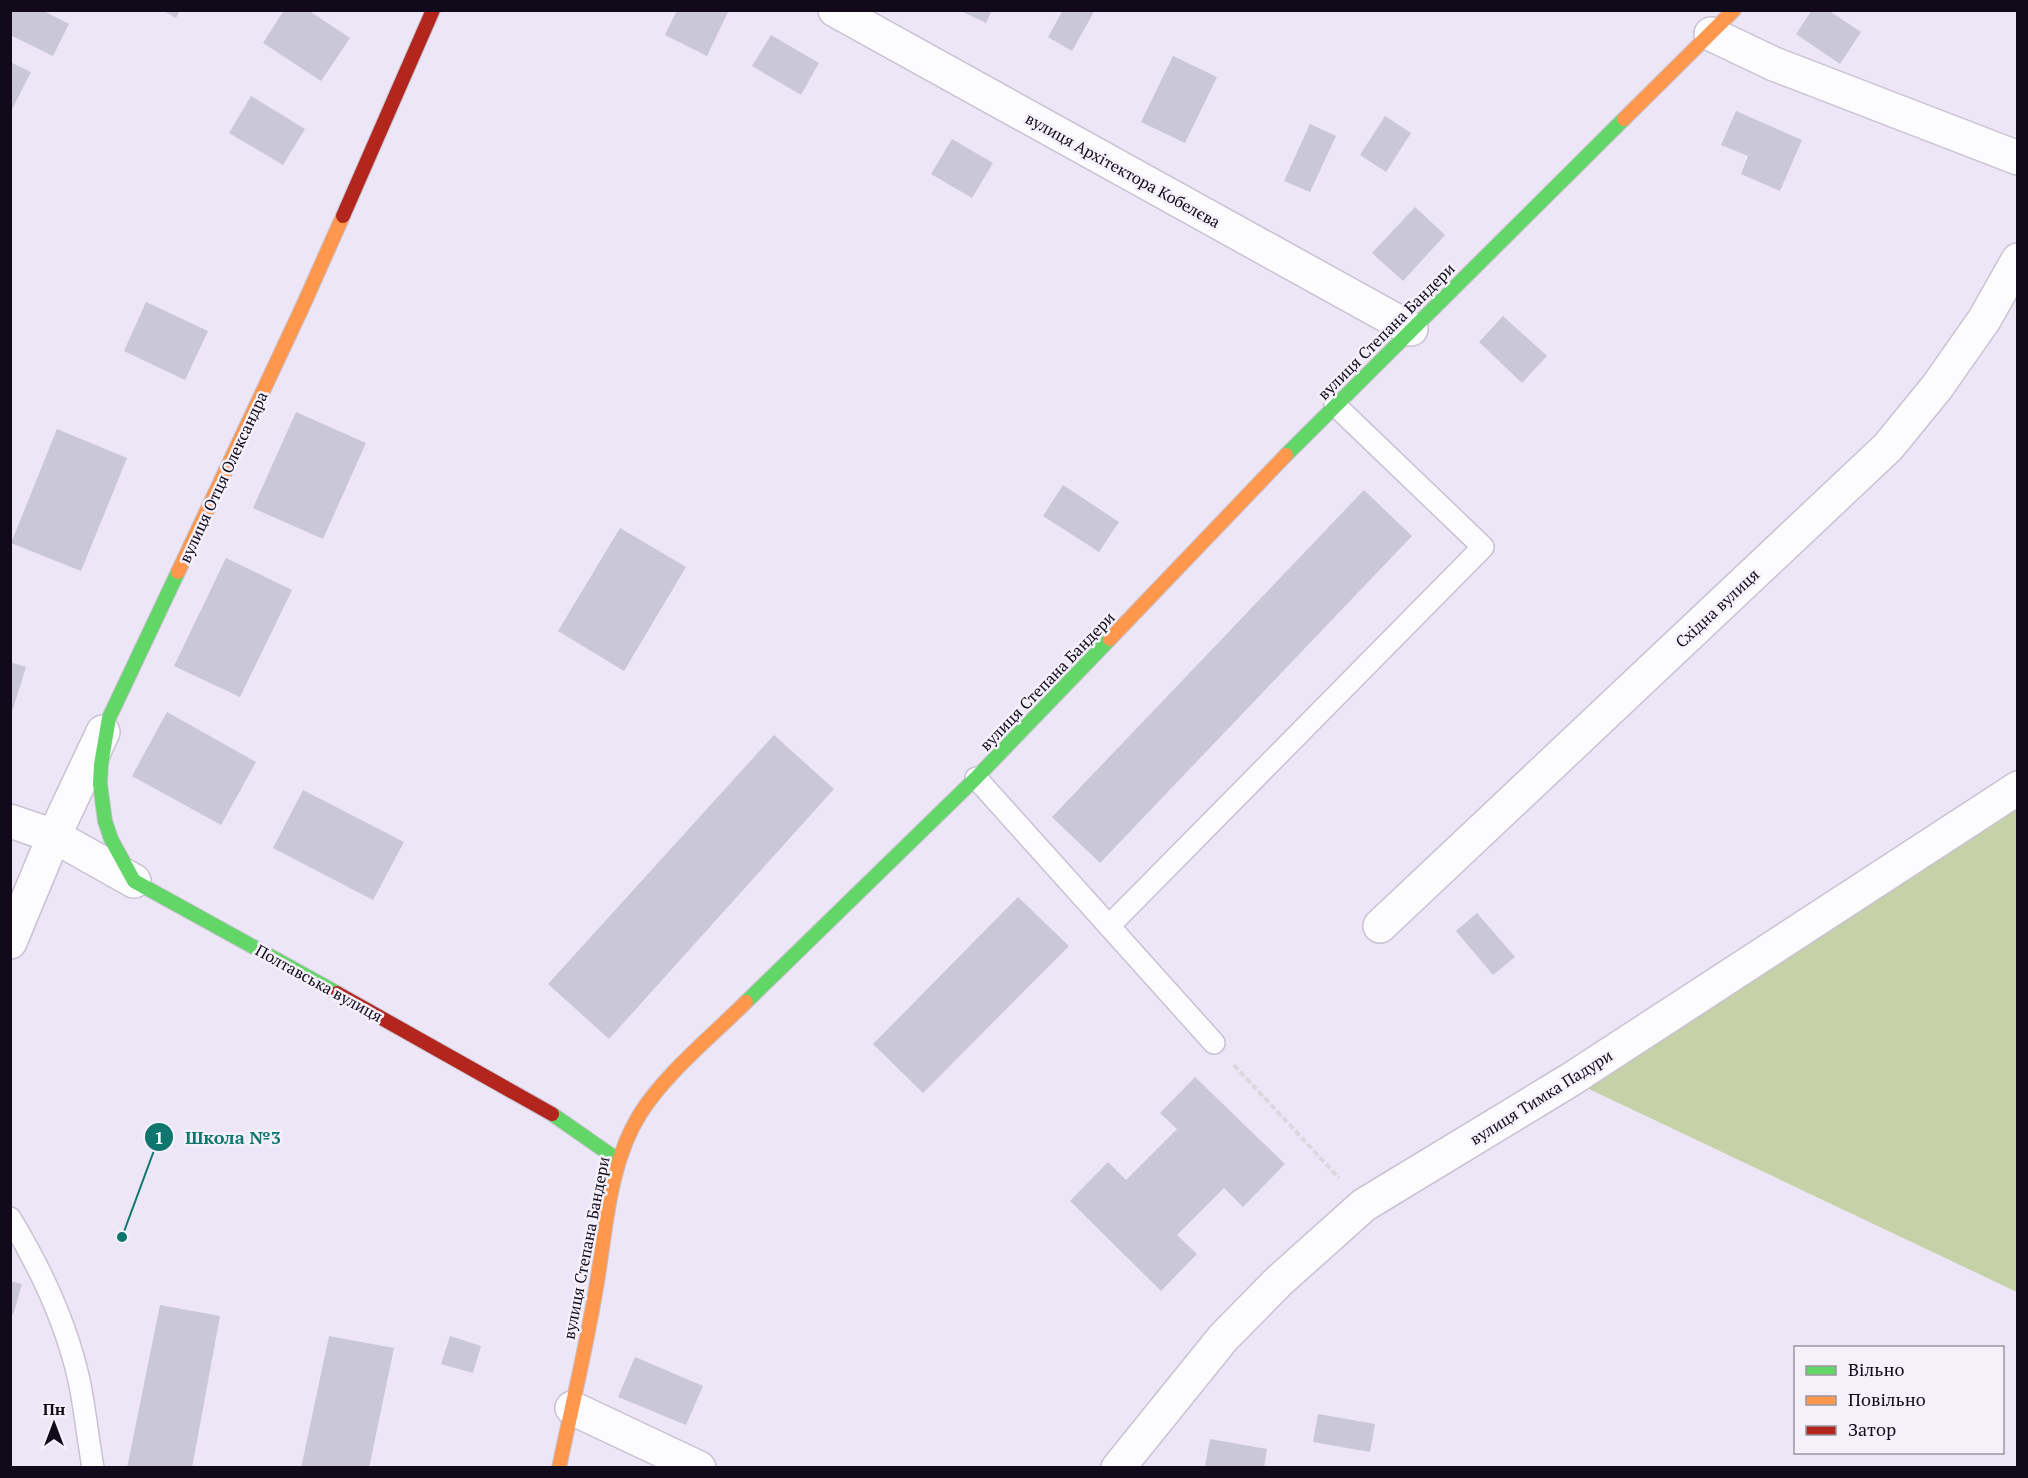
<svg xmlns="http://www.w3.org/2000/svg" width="2028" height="1478" font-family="'PT Serif',serif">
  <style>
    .green { fill: #c6d1a7 }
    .building { fill: #cac8d8 }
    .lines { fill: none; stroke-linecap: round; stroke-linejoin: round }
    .lane-casing { stroke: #c8c2d2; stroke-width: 24 }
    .street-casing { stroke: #c8c2d2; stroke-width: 36 }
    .fast-casing { stroke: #c8c2d2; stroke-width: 16 }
    .slow-casing { stroke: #c8c2d2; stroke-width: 16 }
    .jam-casing { stroke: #c8c2d2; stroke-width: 16 }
    .path { stroke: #dad8de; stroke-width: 4; stroke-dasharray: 6 3; stroke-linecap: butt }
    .lane { stroke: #fcfbfe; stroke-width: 21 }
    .street { stroke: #fcfbfe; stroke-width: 33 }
    .fast { stroke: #63d668; stroke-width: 14 }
    .slow { stroke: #ff974d; stroke-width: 14 }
    .jam { stroke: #b3261e; stroke-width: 14 }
    .labels { text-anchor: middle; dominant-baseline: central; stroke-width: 5; stroke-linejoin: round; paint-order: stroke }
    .street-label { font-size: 16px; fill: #100a1a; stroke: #f5f1fb }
    .leader { fill: none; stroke: #0f766e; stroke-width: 2 }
    .callout-dot { fill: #0f766e; stroke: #f5f1fb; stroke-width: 2 }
    .mark-label { font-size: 18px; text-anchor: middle; font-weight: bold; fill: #fff }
    .callout-label { font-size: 18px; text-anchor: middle; font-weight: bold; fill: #0f766e; stroke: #f5f1fb; stroke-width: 5; stroke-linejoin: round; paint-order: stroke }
  </style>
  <rect width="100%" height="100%" fill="#ece6f7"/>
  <!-- green -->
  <polygon class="green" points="2017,788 2017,1292 1570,1080"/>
  <!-- building -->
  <g class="building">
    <polygon points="10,10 42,10 69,24 53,56 10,35"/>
    <polygon points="162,10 180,10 176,18"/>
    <polygon points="284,10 308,10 350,38 321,81 263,43"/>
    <polygon points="677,10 729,10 707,56 665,35"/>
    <polygon points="959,10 992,10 986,23"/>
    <polygon points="1063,10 1095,10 1072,51 1048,37"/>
    <polygon points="1812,10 1828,10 1861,32 1840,64 1796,34"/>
    <polygon points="771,35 819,63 801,95 752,66"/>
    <polygon points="1173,56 1217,77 1185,143 1141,122"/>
    <polygon points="10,62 31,72 10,113"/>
    <polygon points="251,96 305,129 283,165 229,133"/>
    <polygon points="1736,111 1802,140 1780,191 1741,174 1748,156 1721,145"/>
    <polygon points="1385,116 1411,133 1386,172 1360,155"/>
    <polygon points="1310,124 1336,136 1310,192 1284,181"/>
    <polygon points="952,139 993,163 972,198 931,174"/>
    <polygon points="1415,207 1445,235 1403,281 1372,253"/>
    <polygon points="146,302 208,331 185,380 124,351"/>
    <polygon points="1503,316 1547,356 1522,383 1479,342"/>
    <polygon points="296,412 366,443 323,539 253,508"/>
    <polygon points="57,429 127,458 81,571 11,543"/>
    <polygon points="1063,485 1119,522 1099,552 1043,516"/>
    <polygon points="1364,490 1412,536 1100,863 1052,817"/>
    <polygon points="620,528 686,567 624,671 558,631"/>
    <polygon points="226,558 292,590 240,697 174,666"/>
    <polygon points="10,662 26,667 11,715 10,715"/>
    <polygon points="167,712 256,762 221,825 132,776"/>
    <polygon points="774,735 834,789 609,1039 548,984"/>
    <polygon points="303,790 404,842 373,900 273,848"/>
    <polygon points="1018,897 1069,946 923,1093 873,1044"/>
    <polygon points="1477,913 1515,957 1493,975 1456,931"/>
    <polygon points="1195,1077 1285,1164 1243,1207 1224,1188 1177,1235 1197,1254 1161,1291 1070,1201 1108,1162 1126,1180 1177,1129 1160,1113"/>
    <polygon points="10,1281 22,1284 13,1315 10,1315"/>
    <polygon points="160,1305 220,1316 192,1468 127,1468"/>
    <polygon points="329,1336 394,1348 369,1468 301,1468"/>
    <polygon points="450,1336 481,1346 473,1373 441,1364"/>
    <polygon points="635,1357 703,1386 686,1425 618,1397"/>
    <polygon points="1318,1414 1375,1424 1370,1452 1313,1442"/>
    <polygon points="1210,1439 1267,1449 1264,1468 1205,1466"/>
  </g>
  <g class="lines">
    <!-- lane casing -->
    <g class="lane-casing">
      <g id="lane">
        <polyline points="976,778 1214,1043"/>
        <polyline points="1109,926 1483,547 1335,405"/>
        <path d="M10 1218C41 1269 66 1322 79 1380 85 1409 88 1439 93 1468"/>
      </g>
    </g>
    <!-- street casing -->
    <g class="street-casing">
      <g id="street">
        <polyline points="835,10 1411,329"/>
        <polyline points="1711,34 1774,64 2018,158"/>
        <polyline points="10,821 54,836 134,881"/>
        <polyline points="1380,926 1888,447 1937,387 1984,320 2018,260"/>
        <polyline points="10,942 54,836 103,732"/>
        <polyline points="572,1408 699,1468"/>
        <polyline points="1118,1468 1223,1338 1279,1281 1364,1205 1570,1080 2018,788"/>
      </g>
    </g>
    <!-- fast casing -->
    <g class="fast-casing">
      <g id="fast">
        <polyline points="1286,455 1624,119"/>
        <polyline points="178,572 109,718 101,765 100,784 105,821 111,839 134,881 337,993"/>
        <polyline points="746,1002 976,778 1110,639"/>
        <polyline points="552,1114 618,1160"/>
      </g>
    </g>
    <!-- slow casing -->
    <g class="slow-casing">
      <g id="slow">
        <polyline points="1624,119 1734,10"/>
        <polyline points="178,572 302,308 343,216"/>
        <polyline points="1110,639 1286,455"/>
        <path d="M559 1468C571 1410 585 1353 595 1294 606 1235 607 1167 640 1114 666 1073 711 1037 746 1002"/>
      </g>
    </g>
    <!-- jam casing -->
    <g class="jam-casing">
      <g id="jam">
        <polyline points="343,216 433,10"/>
        <polyline points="337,993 552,1114"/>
      </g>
    </g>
    <!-- path -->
    <polyline class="path" points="1234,1065 1339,1178"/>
    <!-- lane -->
    <use href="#lane" class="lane"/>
    <!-- street -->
    <use href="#street" class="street"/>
    <!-- fast -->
    <use href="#fast" class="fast"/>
    <!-- slow -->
    <use href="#slow" class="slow"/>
    <!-- jam -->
    <use href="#jam" class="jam"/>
  </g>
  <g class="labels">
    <!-- street labels -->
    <g class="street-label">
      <text transform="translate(1123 170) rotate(29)">вулиця Архітектора Кобелєва</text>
      <text transform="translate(1386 331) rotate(-45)">вулиця Степана Бандери</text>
      <text transform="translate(223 477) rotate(-65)">вулиця Отця Олександра</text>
      <text transform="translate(1717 608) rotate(-43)">Східна вулиця</text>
      <text transform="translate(1047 681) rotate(-46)">вулиця Степана Бандери</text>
      <text transform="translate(319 983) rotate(29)">Полтавська вулиця</text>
      <text transform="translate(1541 1097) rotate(-32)">вулиця Тимка Падури</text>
      <text transform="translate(586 1248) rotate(-79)">вулиця Степана Бандери</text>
    </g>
  </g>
  <!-- callouts -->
  <path class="leader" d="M122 1237L159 1137"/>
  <g class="callout-dot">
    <circle cx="122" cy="1237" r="6"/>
    <circle cx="159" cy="1137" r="15"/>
  </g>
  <g class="mark-label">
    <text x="159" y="1144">1</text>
  </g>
  <g class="callout-label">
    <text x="233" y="1144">Школа №3</text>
  </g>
  <!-- border -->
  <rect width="2028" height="1478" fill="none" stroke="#100a1a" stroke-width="24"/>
  <!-- legend -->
  <rect x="1794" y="1346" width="210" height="108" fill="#f5f1fb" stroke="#9995a1" stroke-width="1.5"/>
  <rect x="1806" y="1366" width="30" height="9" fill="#63d668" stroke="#9995a1" stroke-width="1.5"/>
  <text x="1848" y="1376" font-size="18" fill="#100a1a">Вільно</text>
  <rect x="1806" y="1396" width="30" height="9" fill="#ff974d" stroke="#9995a1" stroke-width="1.5"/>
  <text x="1848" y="1406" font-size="18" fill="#100a1a">Повільно</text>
  <rect x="1806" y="1426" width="30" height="9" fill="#b3261e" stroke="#9995a1" stroke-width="1.5"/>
  <text x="1848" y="1436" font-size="18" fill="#100a1a">Затор</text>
  <!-- north arrow -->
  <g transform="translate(54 1424)" stroke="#f5f1fb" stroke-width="4.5" paint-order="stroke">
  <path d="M0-4.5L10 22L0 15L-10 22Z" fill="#100a1a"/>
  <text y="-9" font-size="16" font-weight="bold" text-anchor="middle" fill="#100a1a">Пн</text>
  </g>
</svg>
